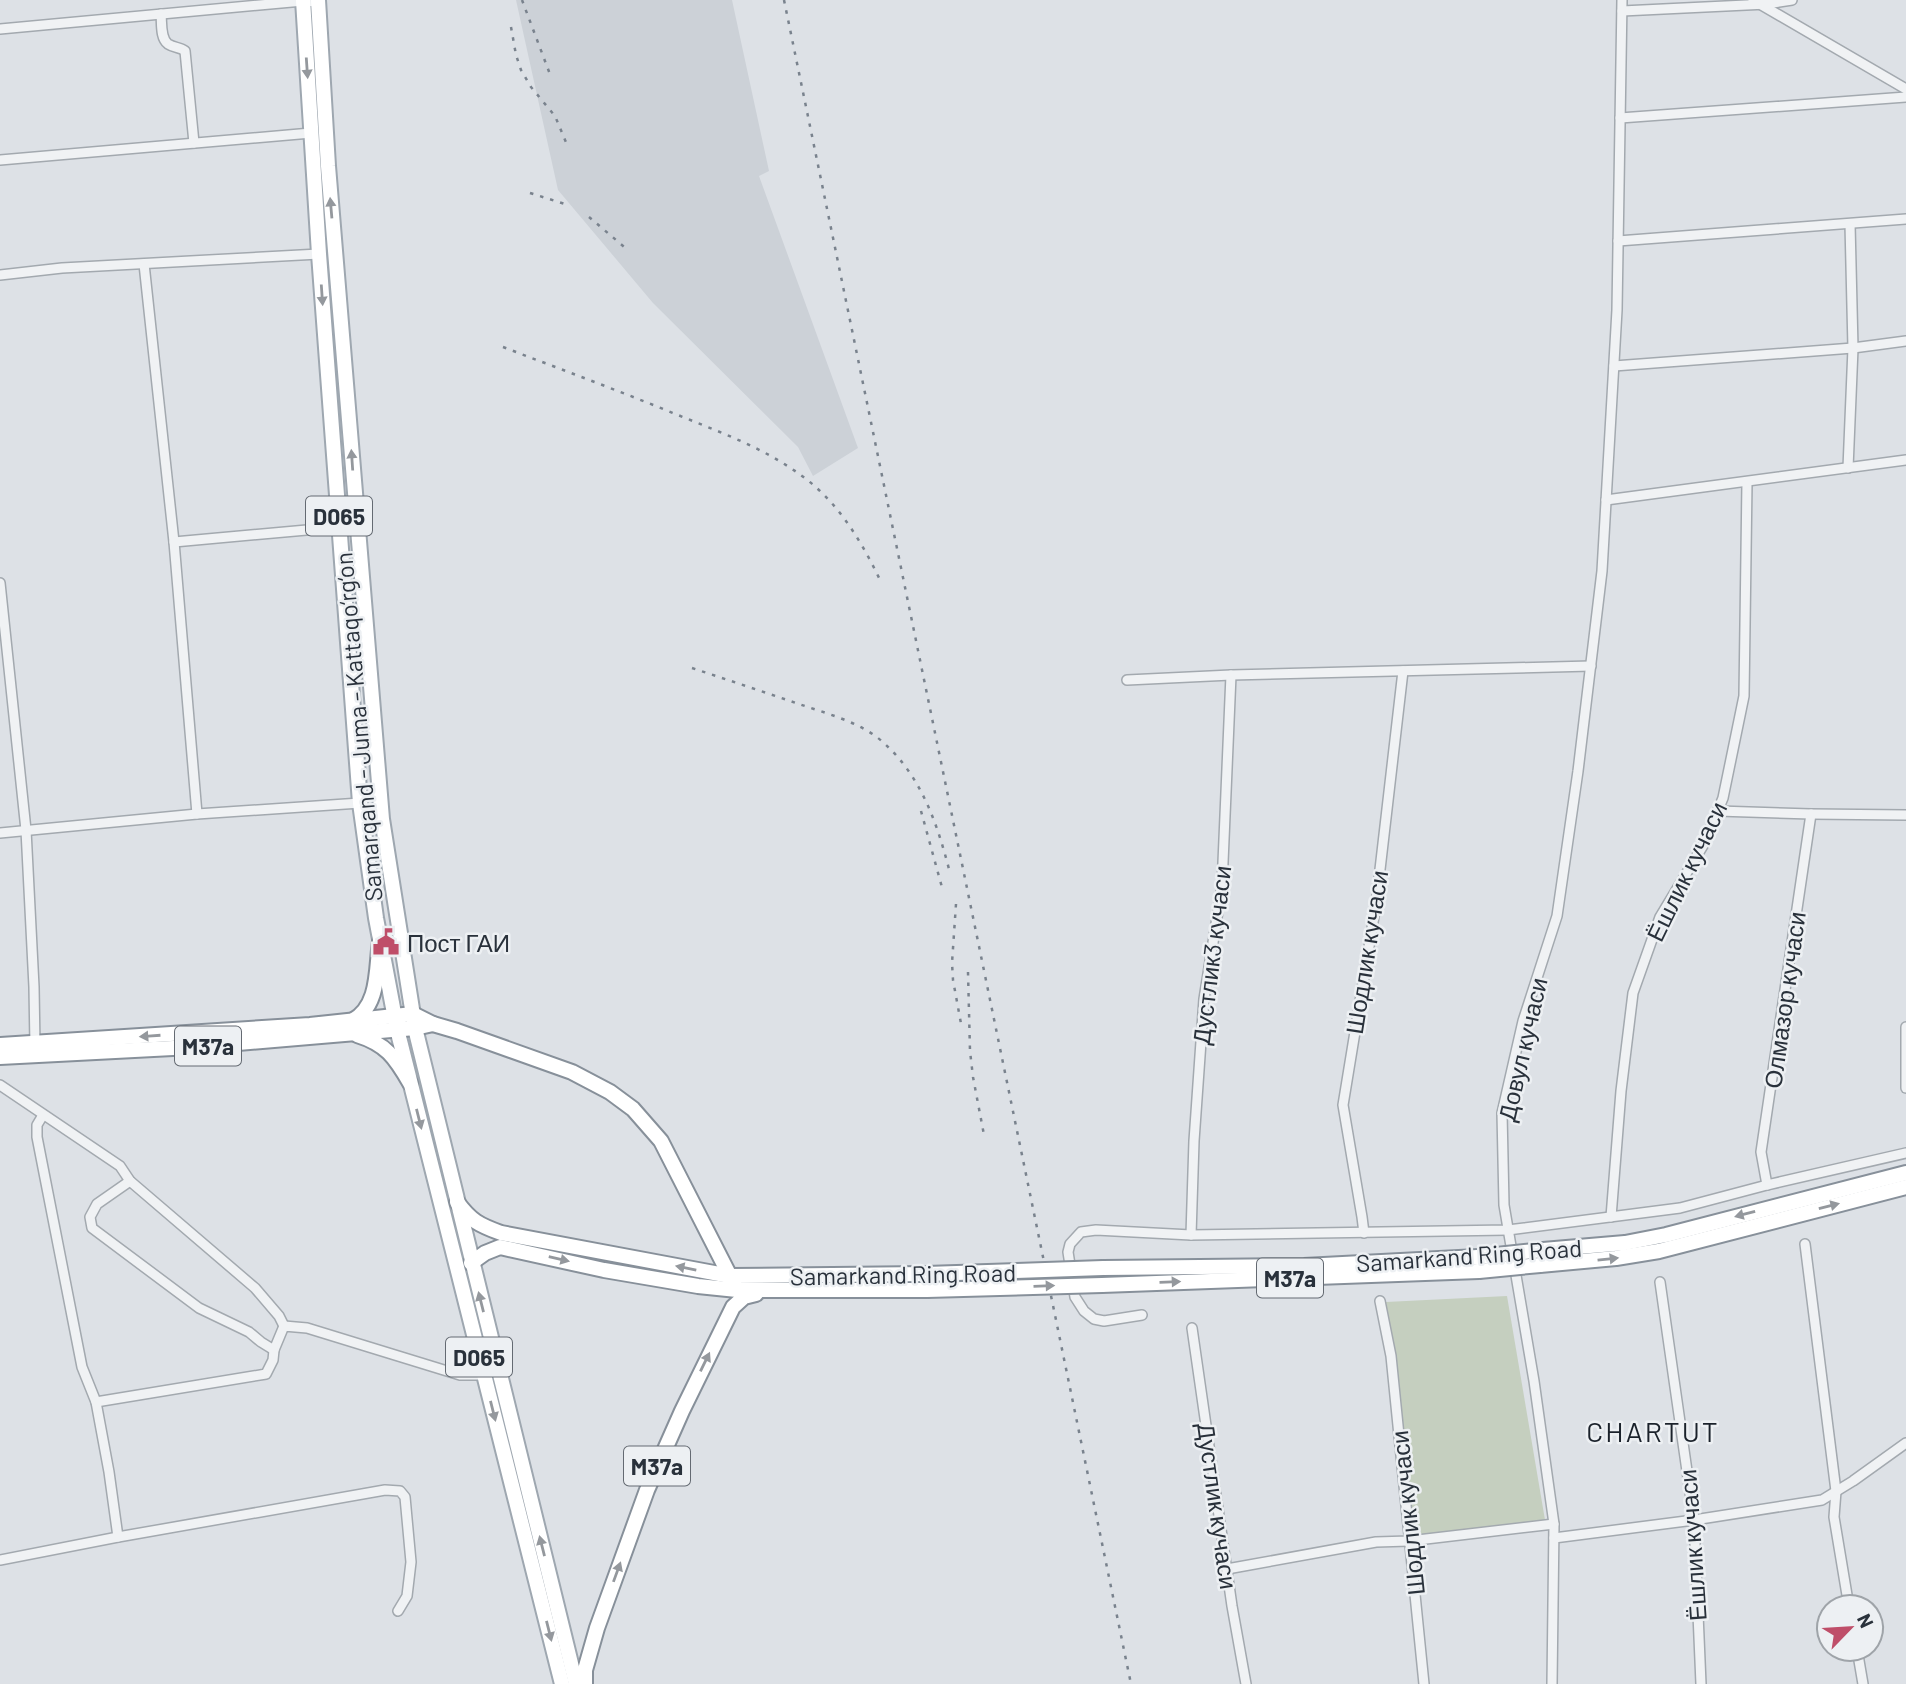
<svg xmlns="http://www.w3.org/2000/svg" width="1906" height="1684" font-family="Barlow,sans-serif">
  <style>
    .built { fill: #ccd1d7 }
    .green { fill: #c5cfbf }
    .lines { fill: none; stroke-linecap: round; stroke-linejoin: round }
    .minor-casing { stroke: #a3a9af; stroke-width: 12 }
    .primary-casing { stroke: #9ea7b0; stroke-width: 18 }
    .trunk-casing { stroke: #87909a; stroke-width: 18 }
    .minor { stroke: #f0f2f4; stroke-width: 9 }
    .primary { stroke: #fff; stroke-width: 14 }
    .trunk { stroke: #fff; stroke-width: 14 }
    .rail { stroke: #79828d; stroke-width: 2.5; stroke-dasharray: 3.5 7; stroke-linecap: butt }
    .trunk-bridge-casing { stroke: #87909a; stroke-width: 18; stroke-linecap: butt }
    .trunk-bridge { stroke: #fff; stroke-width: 14 }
    .oneway { fill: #94989d }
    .labels { text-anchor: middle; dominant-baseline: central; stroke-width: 5; stroke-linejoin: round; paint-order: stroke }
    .shield { fill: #edf0f3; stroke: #646a72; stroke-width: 2 }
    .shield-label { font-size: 23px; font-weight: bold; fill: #29313b }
    .street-label { font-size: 24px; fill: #29313b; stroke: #edf0f3 }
    .poi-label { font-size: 24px; fill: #29313b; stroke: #edf0f3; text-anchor: start }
    .quarter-label { font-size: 28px; letter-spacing: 2px; fill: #1b222b; stroke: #edf0f3 }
  </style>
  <rect width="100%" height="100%" fill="#dde1e6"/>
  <!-- built -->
  <polygon class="built" points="516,0 732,0 769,171 759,176 858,448 813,476 798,447 653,303 558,190"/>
  <!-- green -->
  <polygon class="green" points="1507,1296 1545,1520 1415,1536 1386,1302"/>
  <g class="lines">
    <!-- minor casing -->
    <g class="minor-casing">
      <g id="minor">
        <polyline points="1753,0 1906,89"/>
        <polyline points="1622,11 1767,4 1792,0"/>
        <path d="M161 14C162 23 160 38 168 44 174 48 180 47 185 51L194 143"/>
        <polyline points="0,29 303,1 318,2"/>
        <polyline points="1620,118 1906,97"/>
        <polyline points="0,160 311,133"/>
        <polyline points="1618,241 1906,219"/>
        <polyline points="144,264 174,542 197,814"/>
        <polyline points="0,275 62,268 319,254"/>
        <polyline points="1614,366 1853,348 1906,341"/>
        <polyline points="1848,468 1853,348 1850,224"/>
        <polyline points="1606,500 1906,460"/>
        <polyline points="174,542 340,527"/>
        <polyline points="0,583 26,830 34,987 35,1046"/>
        <polyline points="1127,680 1231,675 1591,666"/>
        <polyline points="1718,811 1811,814 1906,815"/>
        <polyline points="0,833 197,814 360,803"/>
        <polyline points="1906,1027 1906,1088"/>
        <polyline points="0,1085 120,1166 130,1181 255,1288 279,1316 284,1326"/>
        <polyline points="43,1115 37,1125 37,1137 82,1367 96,1402 109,1472 118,1537"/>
        <polyline points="130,1181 97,1204 90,1217 92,1228 199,1308 249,1332 261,1342 274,1350"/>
        <polyline points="1767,1185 1761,1152 1811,814"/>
        <polyline points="1611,1217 1621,1091 1633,993 1660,917 1704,844 1723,798 1744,696 1747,482"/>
        <polyline points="1364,1233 1362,1217 1343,1105 1376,904 1403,671"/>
        <polyline points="1191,1235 1194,1141 1204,999 1222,886 1231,675"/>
        <polyline points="1805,1244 1836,1491 1834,1517 1849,1607"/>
        <polyline points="1660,1282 1694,1520 1701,1684"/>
        <polyline points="1380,1301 1391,1356 1424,1684"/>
        <polyline points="1142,1315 1104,1321 1094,1319 1084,1311 1075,1297 1068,1252 1070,1244 1081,1232 1096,1230 1191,1235 1508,1230 1680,1208 1767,1185 1906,1153"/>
        <polyline points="1192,1328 1232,1606 1246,1684"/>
        <polyline points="96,1402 266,1374 273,1360 274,1350 284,1326 307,1328 460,1375 484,1375"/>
        <polyline points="1554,1538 1694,1520 1822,1500 1853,1481 1906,1443"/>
        <polyline points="0,1560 118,1537 385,1490 400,1491 405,1497 411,1562 407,1596 398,1611"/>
        <polyline points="1227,1569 1376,1542 1409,1541 1554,1524"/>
        <polyline points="1857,1649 1863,1684"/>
        <polyline points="1552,1684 1554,1524 1534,1381 1504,1205 1502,1113 1523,1021 1557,916 1578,771 1602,571 1617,310 1622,0"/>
      </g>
    </g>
    <!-- primary casing -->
    <g class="primary-casing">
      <g id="primary">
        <polyline points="303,0 319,254 360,803 376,918 397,1029 562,1684"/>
        <polyline points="318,0 328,166 382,819 415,1028 576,1684"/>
      </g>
    </g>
    <!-- trunk casing -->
    <g class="trunk-casing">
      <g id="trunk">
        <path d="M352 1021C380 1006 376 968 380 941"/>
        <path d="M357 1035C386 1044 395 1057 410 1083"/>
        <polyline points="0,1045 310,1025 413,1014 433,1024 457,1031 572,1072 610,1092 633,1109 661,1141 737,1290"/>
        <polyline points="0,1057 192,1047 415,1028 433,1024"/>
        <path d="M457 1202C471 1221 479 1225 501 1233L730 1276 926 1274"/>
        <polyline points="1543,1250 1625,1243 1666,1235 1906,1173"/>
        <polyline points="471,1263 485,1253 500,1247 604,1270 698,1286 737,1290 927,1290"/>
        <polyline points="1540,1265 1616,1258 1659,1251 1906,1187"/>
        <polyline points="1103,1268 1304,1266 1478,1257"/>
        <polyline points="1102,1285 1479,1271"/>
        <polyline points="585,1684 585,1670 597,1628 647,1490 682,1411 733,1307 744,1297 756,1294"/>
      </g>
    </g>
    <!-- minor -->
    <use href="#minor" class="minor"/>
    <!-- primary -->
    <use href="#primary" class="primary"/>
    <!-- trunk -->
    <use href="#trunk" class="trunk"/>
    <!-- rail -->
    <g class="rail">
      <polyline points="522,0 551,77"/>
      <polyline points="784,0 1131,1684"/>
      <polyline points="511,27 516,55 521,70 531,87 555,116 568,147"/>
      <polyline points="530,193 565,204"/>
      <polyline points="589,217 629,251"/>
      <path d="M503 347C560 369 617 390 673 413 719 432 766 448 806 479 840 505 863 544 881 582"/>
      <path d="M692 668C728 680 764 692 799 704 825 713 856 721 878 738 920 772 937 822 950 873"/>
      <polyline points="921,811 943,891"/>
      <polyline points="956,904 952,963 953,980 962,1029"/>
      <polyline points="968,972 970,1051 973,1077 984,1135"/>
    </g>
    <!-- trunk-bridge casing -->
    <g class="trunk-bridge-casing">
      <g id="trunk-bridge">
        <polyline points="1478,1257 1543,1250"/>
        <polyline points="1479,1271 1540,1265"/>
        <polyline points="926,1274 1103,1268"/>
        <polyline points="927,1290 1102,1285"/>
      </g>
    </g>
    <!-- trunk-bridge -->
    <use href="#trunk-bridge" class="trunk-bridge"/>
  </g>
  <!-- one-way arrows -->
  <defs><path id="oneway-solid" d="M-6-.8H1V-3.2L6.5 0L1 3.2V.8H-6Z" transform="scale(1.75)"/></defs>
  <g class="oneway">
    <use href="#oneway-solid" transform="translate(307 68) rotate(86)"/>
    <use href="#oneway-solid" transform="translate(331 208) rotate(-95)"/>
    <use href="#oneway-solid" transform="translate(322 295) rotate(86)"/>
    <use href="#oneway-solid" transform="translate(352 460) rotate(-94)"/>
    <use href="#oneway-solid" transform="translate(150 1036) rotate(176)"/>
    <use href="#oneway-solid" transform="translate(419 1119) rotate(76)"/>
    <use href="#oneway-solid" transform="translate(1829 1206) rotate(-14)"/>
    <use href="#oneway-solid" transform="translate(1745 1214) rotate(165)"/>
    <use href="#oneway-solid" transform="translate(559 1259) rotate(13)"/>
    <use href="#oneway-solid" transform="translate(1608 1259) rotate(-6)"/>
    <use href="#oneway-solid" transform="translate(686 1268) rotate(-169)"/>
    <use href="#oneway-solid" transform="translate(1170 1282) rotate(-2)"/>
    <use href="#oneway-solid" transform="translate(1044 1286) rotate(-2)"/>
    <use href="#oneway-solid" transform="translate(481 1302) rotate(-104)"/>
    <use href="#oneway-solid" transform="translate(705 1362) rotate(-64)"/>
    <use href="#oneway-solid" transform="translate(493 1411) rotate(76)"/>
    <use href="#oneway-solid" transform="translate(542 1546) rotate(-104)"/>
    <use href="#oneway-solid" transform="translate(617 1572) rotate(-70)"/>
    <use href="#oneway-solid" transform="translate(549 1631) rotate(76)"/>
  </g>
  <!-- icons -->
  <defs>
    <g id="civic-bare" transform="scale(2.1)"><path d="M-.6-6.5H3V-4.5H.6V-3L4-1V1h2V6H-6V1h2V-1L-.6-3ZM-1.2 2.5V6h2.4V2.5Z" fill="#bf4e69" stroke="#edf0f3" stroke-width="2.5" paint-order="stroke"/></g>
  </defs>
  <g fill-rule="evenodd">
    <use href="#civic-bare" x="386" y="942"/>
  </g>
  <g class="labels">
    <!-- shield labels -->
    <g class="shield">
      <rect x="306" y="496.5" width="66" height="39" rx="5"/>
      <rect x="175" y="1026.5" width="66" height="39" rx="5"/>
      <rect x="1257" y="1258.5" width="66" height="39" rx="5"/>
      <rect x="446" y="1337.5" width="66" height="39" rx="5"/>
      <rect x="624" y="1446.5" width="66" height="39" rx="5"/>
    </g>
    <g class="shield-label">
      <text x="339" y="516">D065</text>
      <text x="208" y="1046">M37a</text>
      <text x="1290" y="1278">M37a</text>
      <text x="479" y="1357">D065</text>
      <text x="657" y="1466">M37a</text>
    </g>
    <!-- street labels -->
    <g class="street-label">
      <text transform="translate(358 727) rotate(-95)">Samarqand - Juma - Kattaqo‘rg‘on</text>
      <text transform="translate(1686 871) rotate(-64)">Ёшлик кучаси</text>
      <text transform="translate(1366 952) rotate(-81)">Шодлик кучаси</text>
      <text transform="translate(1211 955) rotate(-83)">Дустлик3 кучаси</text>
      <text transform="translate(1784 1000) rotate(-82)">Олмазор кучаси</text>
      <text transform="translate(1522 1049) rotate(-77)">Довул кучаси</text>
      <text transform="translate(1469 1255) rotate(-4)">Samarkand Ring Road</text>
      <text transform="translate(903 1274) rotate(-1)">Samarkand Ring Road</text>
      <text transform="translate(1218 1506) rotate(82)">Дустлик кучаси</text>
      <text transform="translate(1407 1513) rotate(-96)">Шодлик кучаси</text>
      <text transform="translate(1692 1545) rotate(-94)">Ёшлик кучаси</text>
    </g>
    <!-- poi labels -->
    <g class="poi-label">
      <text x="407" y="942">Пост ГАИ</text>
    </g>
    <!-- quarter labels -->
    <g class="quarter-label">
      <text x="1653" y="1431">CHARTUT</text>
    </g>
  </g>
  <!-- north arrow -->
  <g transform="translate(1850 1628) rotate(65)"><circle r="33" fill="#edf0f3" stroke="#9fa4a9" stroke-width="2"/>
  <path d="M0-5L12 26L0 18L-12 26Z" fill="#bf4e69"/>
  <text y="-10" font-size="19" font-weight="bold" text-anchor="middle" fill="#29313b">N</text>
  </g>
</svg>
